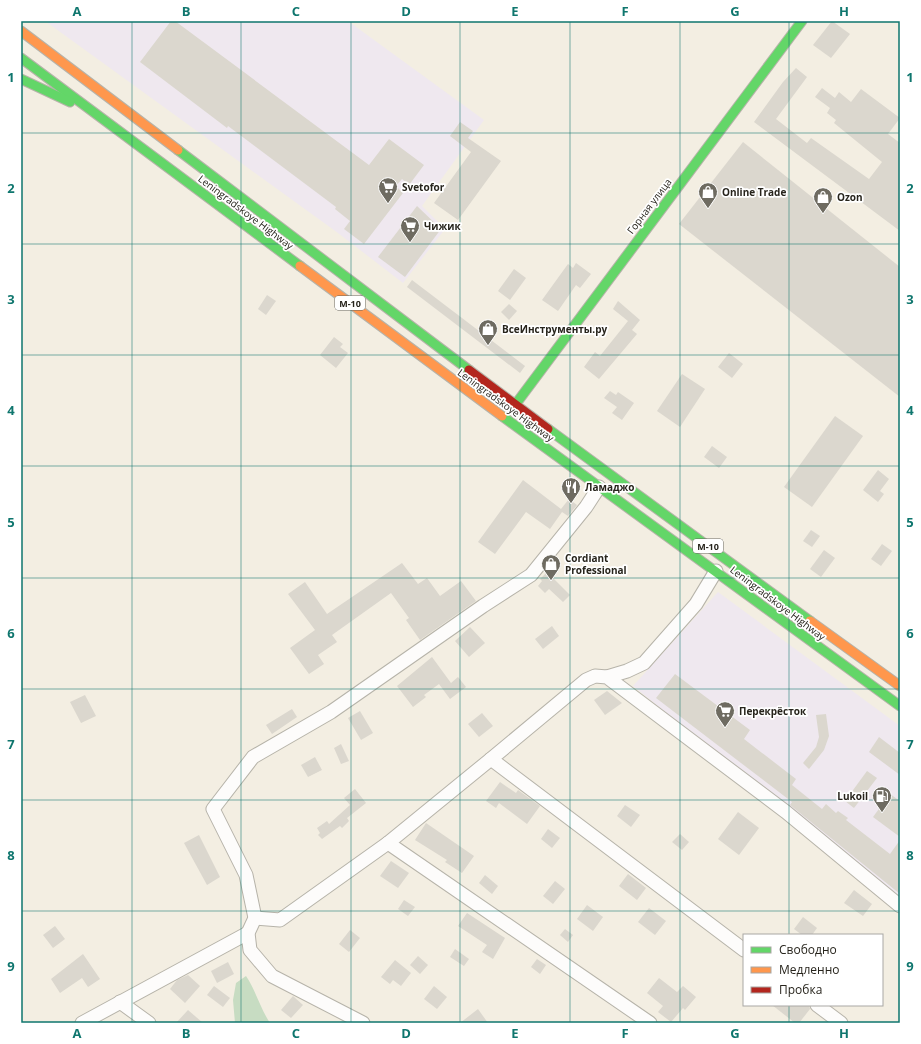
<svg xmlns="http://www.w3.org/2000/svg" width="921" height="1044" font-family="'Open Sans',sans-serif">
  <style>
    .commercial { fill: #efe8ef }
    .green { fill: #c7dcc2 }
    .building { fill: #dbd7ce }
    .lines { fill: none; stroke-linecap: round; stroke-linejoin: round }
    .street-casing { stroke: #b6b3a9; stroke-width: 15 }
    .fast-casing { stroke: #b6b3a9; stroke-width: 11 }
    .slow-casing { stroke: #b6b3a9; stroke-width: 11 }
    .jam-casing { stroke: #b6b3a9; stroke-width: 11 }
    .street { stroke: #fdfcfb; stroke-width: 13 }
    .fast { stroke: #63d668; stroke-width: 9 }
    .slow { stroke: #ff974d; stroke-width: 9 }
    .jam { stroke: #b3261e; stroke-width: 9 }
    .grid { fill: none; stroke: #0f766e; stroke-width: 1; stroke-opacity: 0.55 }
    .labels { text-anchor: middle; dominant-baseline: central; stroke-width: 3.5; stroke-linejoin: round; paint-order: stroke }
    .shield { fill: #fff; stroke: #686660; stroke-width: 1 }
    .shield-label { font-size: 9px; font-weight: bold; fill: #27241c }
    .poi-label { font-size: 10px; font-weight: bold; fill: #27241c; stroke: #fff; text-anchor: start }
    .street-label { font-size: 10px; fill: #27241c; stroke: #fff }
    .neatline { fill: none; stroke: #0f766e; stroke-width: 1.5 }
    .grid-label { font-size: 13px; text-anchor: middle; font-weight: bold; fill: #0f766e }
  </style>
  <rect width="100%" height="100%" fill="#f3eee2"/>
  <!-- commercial -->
  <g class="commercial">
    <polygon points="45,21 348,21 484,120 422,206 445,229 403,283 338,233"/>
    <polygon points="718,592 900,726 900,901 633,686"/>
  </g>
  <!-- green -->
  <path class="green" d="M246 976C256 991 260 1008 270 1023H235L233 1000 236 983Z"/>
  <!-- building -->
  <g class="building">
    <polygon points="171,21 175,21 369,165 389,139 424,165 409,185 402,179 396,186 403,193 364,244 344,229 350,221 335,209 336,207 228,126 227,128 140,62"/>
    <polygon points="832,21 850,34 831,58 813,45"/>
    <polygon points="796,68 807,77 776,119 807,143 811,138 869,179 882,162 834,123 836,120 827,113 830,108 815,97 822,88 835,98 839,92 851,102 861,89 900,118 888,134 900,143 900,231 754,122 783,82"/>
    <polygon points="460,122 473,131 468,138 501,161 458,220 434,203 471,152 450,136"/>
    <polygon points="743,142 900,267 900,397 679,224"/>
    <polygon points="417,206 441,229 405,277 378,257"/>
    <polygon points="576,263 591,274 580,288 576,285 558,311 542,300 568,264 573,268"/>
    <polygon points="514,269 526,278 510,300 498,291"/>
    <polygon points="412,280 525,366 520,373 407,287"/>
    <polygon points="267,295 276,301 266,315 258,309"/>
    <polygon points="618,301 640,320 632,330 637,334 599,379 584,367 595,352 600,356 628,321 613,309"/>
    <polygon points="509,304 517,311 509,320 501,312"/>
    <polygon points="334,337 343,344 340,347 348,353 336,368 320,355"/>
    <polygon points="729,353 743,364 732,378 718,367"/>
    <polygon points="682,374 705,389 680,427 657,411"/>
    <polygon points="610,391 616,395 618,392 634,403 622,420 612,413 617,407 604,398"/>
    <polygon points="835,416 863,436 812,507 784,487"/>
    <polygon points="712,446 727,457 719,468 704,457"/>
    <polygon points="878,470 889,479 880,491 884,494 878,502 863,490"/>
    <polygon points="523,480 561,509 569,499 577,505 568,516 562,512 550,529 526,512 495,554 478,542"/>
    <polygon points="811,530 820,536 812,547 803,541"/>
    <polygon points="882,544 892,551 881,566 871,559"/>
    <polygon points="824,550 835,558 821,577 810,569"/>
    <polygon points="402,563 418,584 427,578 440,596 461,581 476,601 420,640 406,620 409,618 391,593 332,635 337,642 318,655 324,664 309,674 290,648 315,630 288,594 305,582 327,614"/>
    <polygon points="547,572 570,595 563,602 549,589 545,593 538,586 542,581 540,579"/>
    <polygon points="552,626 559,636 543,649 535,639"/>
    <polygon points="470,627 485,643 469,657 455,641"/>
    <polygon points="432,657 451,683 458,677 466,687 450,699 439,684 424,695 426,697 413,707 397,686"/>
    <polygon points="675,674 750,730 744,739 796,779 792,785 822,809 826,804 836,813 838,811 848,818 846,820 890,854 900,840 900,894 790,805 792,802 656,698"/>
    <polygon points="607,691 622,703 605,715 594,700"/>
    <polygon points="85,695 96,716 81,723 70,702"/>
    <polygon points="292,709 297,717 272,734 266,725"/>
    <polygon points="360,711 373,733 361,740 348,718"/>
    <polygon points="482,713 493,726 479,737 468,724"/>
    <polygon points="826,714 829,736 824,750 809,769 803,763 816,747 819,737 816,715"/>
    <polygon points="879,737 900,753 900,775 869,752"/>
    <polygon points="341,744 349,761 341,764 334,748"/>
    <polygon points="315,757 322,770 308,777 301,765"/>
    <polygon points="867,771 877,778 854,808 845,801"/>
    <polygon points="500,782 516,793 518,790 540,806 527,824 499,803 496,808 486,801"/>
    <polygon points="355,789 366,803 347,818 349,821 342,828 340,826 322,839 318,835 320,833 317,828 327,821 329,824 350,805 344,798"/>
    <polygon points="890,794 900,801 900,837 873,817"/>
    <polygon points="625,805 640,815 631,827 617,816"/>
    <polygon points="738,812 759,828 739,855 718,839"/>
    <polygon points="426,823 474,856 462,873 445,862 447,860 415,840"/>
    <polygon points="548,829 560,838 552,848 541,839"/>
    <polygon points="680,834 689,842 682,850 672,842"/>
    <polygon points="199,835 220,877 207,885 184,843"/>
    <polygon points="391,861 409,873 398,888 380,876"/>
    <polygon points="628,874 646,888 637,900 619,886"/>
    <polygon points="485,875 498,886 492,894 479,883"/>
    <polygon points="555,881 565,889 553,904 543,896"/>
    <polygon points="854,890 872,904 863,916 844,903"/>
    <polygon points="404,900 415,907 408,916 398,909"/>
    <polygon points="587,905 603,917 593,931 577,919"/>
    <polygon points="649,908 666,921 655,935 638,922"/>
    <polygon points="467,913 505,938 493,959 482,952 487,945 458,926"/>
    <polygon points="803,917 817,928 812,935 802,935 794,929"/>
    <polygon points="55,926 65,939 53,948 43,935"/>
    <polygon points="565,929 573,935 568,942 560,935"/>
    <polygon points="350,930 360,938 349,952 339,944"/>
    <polygon points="455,949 469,959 464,966 450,957"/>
    <polygon points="83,954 100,979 88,987 82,978 60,993 51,979"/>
    <polygon points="418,956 428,965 420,974 410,965"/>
    <polygon points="537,959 546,965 540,974 531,967"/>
    <polygon points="395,960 411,973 401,986 393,980 390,984 381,977"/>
    <polygon points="228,962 234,974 217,983 211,971"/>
    <polygon points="188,975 200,986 185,1003 170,989 177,980"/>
    <polygon points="659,978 677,992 683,986 696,997 685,1010 683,1008 671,1022 658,1012 663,1006 647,993"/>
    <polygon points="214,986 230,998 223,1007 207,995"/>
    <polygon points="434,986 447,997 437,1009 424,999"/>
    <polygon points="293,996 303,1005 291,1018 281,1010"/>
    <polygon points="772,1005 809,1005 810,1009 799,1023 795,1023"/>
    <polygon points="478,1009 488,1023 460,1023"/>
    <polygon points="188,1010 203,1023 176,1023"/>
  </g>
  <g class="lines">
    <!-- street casing -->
    <g class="street-casing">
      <g id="street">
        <polyline points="607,677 627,671 644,663 696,604 716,571"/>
        <polyline points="388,843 650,1023"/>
        <polyline points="255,918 280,920 388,843 491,759"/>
        <polyline points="744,950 491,759 586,680 595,676 607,677 786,812 900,906"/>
        <polyline points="120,1002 149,1023"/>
        <polyline points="817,1005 841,1023"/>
        <polyline points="82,1023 248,933"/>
        <polyline points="363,1023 272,976 250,950 248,933 255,918 246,875 213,809 253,757 331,712 483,606 531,575 586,507 599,487"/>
      </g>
    </g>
    <!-- fast casing -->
    <g class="fast-casing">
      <g id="fast">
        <polyline points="21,58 300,266"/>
        <polyline points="21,79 70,102"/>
        <polyline points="178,150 469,370"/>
        <polyline points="515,405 802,21"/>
        <polyline points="502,416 900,706"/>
        <polyline points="548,429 810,621"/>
      </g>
    </g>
    <!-- slow casing -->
    <g class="slow-casing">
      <g id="slow">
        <polyline points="21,31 178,150"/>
        <polyline points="300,266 502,416"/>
        <polyline points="810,621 900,686"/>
      </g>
    </g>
    <!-- jam casing -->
    <g class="jam-casing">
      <polyline id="jam" points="469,370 548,429"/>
    </g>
    <!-- street -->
    <use href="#street" class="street"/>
    <!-- fast -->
    <use href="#fast" class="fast"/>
    <!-- slow -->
    <use href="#slow" class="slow"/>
    <!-- jam -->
    <use href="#jam" class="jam"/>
  </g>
  <!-- grid -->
  <path class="grid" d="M132 21V1023M241 21V1023M351 21V1023M460 21V1023M570 21V1023M680 21V1023M789 21V935M21 133H900M21 244H900M21 355H900M21 466H900M21 578H900M21 689H900M21 800H900M21 911H900M789 1005V1023"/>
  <!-- icons -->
  <defs>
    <g id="supermarket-pin" transform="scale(1)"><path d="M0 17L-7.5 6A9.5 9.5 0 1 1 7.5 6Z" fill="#6e6b61" stroke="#fff"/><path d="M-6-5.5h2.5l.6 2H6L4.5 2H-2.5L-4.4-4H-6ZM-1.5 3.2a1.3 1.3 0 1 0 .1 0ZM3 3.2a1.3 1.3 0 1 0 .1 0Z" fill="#fff"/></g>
    <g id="shop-pin" transform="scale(1)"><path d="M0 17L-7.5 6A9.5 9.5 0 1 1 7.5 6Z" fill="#6e6b61" stroke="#fff"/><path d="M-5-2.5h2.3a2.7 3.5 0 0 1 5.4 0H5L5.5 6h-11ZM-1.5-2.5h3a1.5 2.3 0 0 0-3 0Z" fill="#fff"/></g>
    <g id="restaurant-pin" transform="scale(1)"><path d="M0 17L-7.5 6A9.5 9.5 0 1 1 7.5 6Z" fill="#6e6b61" stroke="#fff"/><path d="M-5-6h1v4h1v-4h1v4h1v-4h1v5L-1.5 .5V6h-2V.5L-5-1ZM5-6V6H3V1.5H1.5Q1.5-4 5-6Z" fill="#fff"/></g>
    <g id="fuel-pin" transform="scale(1)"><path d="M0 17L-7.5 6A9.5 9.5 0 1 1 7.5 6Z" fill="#6e6b61" stroke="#fff"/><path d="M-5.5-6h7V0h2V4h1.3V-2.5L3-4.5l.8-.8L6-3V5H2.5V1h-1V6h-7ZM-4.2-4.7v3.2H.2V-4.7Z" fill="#fff"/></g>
  </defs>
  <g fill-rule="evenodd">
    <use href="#supermarket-pin" x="388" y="187"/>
    <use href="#shop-pin" x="708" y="192"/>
    <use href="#shop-pin" x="823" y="197"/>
    <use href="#supermarket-pin" x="410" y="226"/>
    <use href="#shop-pin" x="488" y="329"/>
    <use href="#restaurant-pin" x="571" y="487"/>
    <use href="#shop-pin" x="551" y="564"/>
    <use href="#supermarket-pin" x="725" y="711"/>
    <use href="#fuel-pin" x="882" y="796"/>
  </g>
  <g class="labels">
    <!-- shield labels -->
    <g class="shield">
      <rect x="335" y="296" width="30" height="14" rx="3"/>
      <rect x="693" y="539" width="30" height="14" rx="3"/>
    </g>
    <g class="shield-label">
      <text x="350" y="303">М-10</text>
      <text x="708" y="546">М-10</text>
    </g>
    <!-- poi labels -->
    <g class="poi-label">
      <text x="402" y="187">Svetofor</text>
      <text x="722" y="192">Online Trade</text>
      <text x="837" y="197">Ozon</text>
      <text x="424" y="226">Чижик</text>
      <text x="502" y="329">ВсеИнструменты.ру</text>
      <text x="585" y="487">Ламаджо</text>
      <text x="565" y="558">Cordiant<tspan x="565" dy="12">Professional</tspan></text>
      <text x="739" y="711">Перекрёсток</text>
      <text x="868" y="796" text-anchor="end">Lukoil</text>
    </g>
    <!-- street labels -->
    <g class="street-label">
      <text transform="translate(649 206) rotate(-53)">Горная улица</text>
      <text transform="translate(246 212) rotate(37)">Leningradskoye Highway</text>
      <text transform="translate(506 405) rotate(36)">Leningradskoye Highway</text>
      <text transform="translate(778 603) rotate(37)">Leningradskoye Highway</text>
    </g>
  </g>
  <!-- border -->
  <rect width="921" height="1044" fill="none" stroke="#ffffff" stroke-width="44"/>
  <!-- legend -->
  <rect x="743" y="934" width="140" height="72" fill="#ffffff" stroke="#a9a7a4"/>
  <rect x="751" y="947" width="20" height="6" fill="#63d668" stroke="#a9a7a4"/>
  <text x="779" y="954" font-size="12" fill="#27241c">Свободно</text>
  <rect x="751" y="967" width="20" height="6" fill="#ff974d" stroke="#a9a7a4"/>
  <text x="779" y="974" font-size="12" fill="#27241c">Медленно</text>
  <rect x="751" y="987" width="20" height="6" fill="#b3261e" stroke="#a9a7a4"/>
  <text x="779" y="994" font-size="12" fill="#27241c">Пробка</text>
  <rect x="22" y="22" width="877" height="1000" class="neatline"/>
  <g class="grid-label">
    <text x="77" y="16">A</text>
    <text x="186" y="16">B</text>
    <text x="296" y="16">C</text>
    <text x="406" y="16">D</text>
    <text x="515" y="16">E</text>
    <text x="625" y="16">F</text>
    <text x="735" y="16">G</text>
    <text x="844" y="16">H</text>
    <text x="11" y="82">1</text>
    <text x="910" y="82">1</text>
    <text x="11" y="193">2</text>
    <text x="910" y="193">2</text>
    <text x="11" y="304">3</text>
    <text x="910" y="304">3</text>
    <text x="11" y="415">4</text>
    <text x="910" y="415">4</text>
    <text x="11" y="527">5</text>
    <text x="910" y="527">5</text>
    <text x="11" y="638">6</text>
    <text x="910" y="638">6</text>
    <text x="11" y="749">7</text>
    <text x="910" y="749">7</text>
    <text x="11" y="860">8</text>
    <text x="910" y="860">8</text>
    <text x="11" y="971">9</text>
    <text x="910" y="971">9</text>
    <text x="77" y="1038">A</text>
    <text x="186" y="1038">B</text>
    <text x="296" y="1038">C</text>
    <text x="406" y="1038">D</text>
    <text x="515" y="1038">E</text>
    <text x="625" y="1038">F</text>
    <text x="735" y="1038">G</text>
    <text x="844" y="1038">H</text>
  </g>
</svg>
